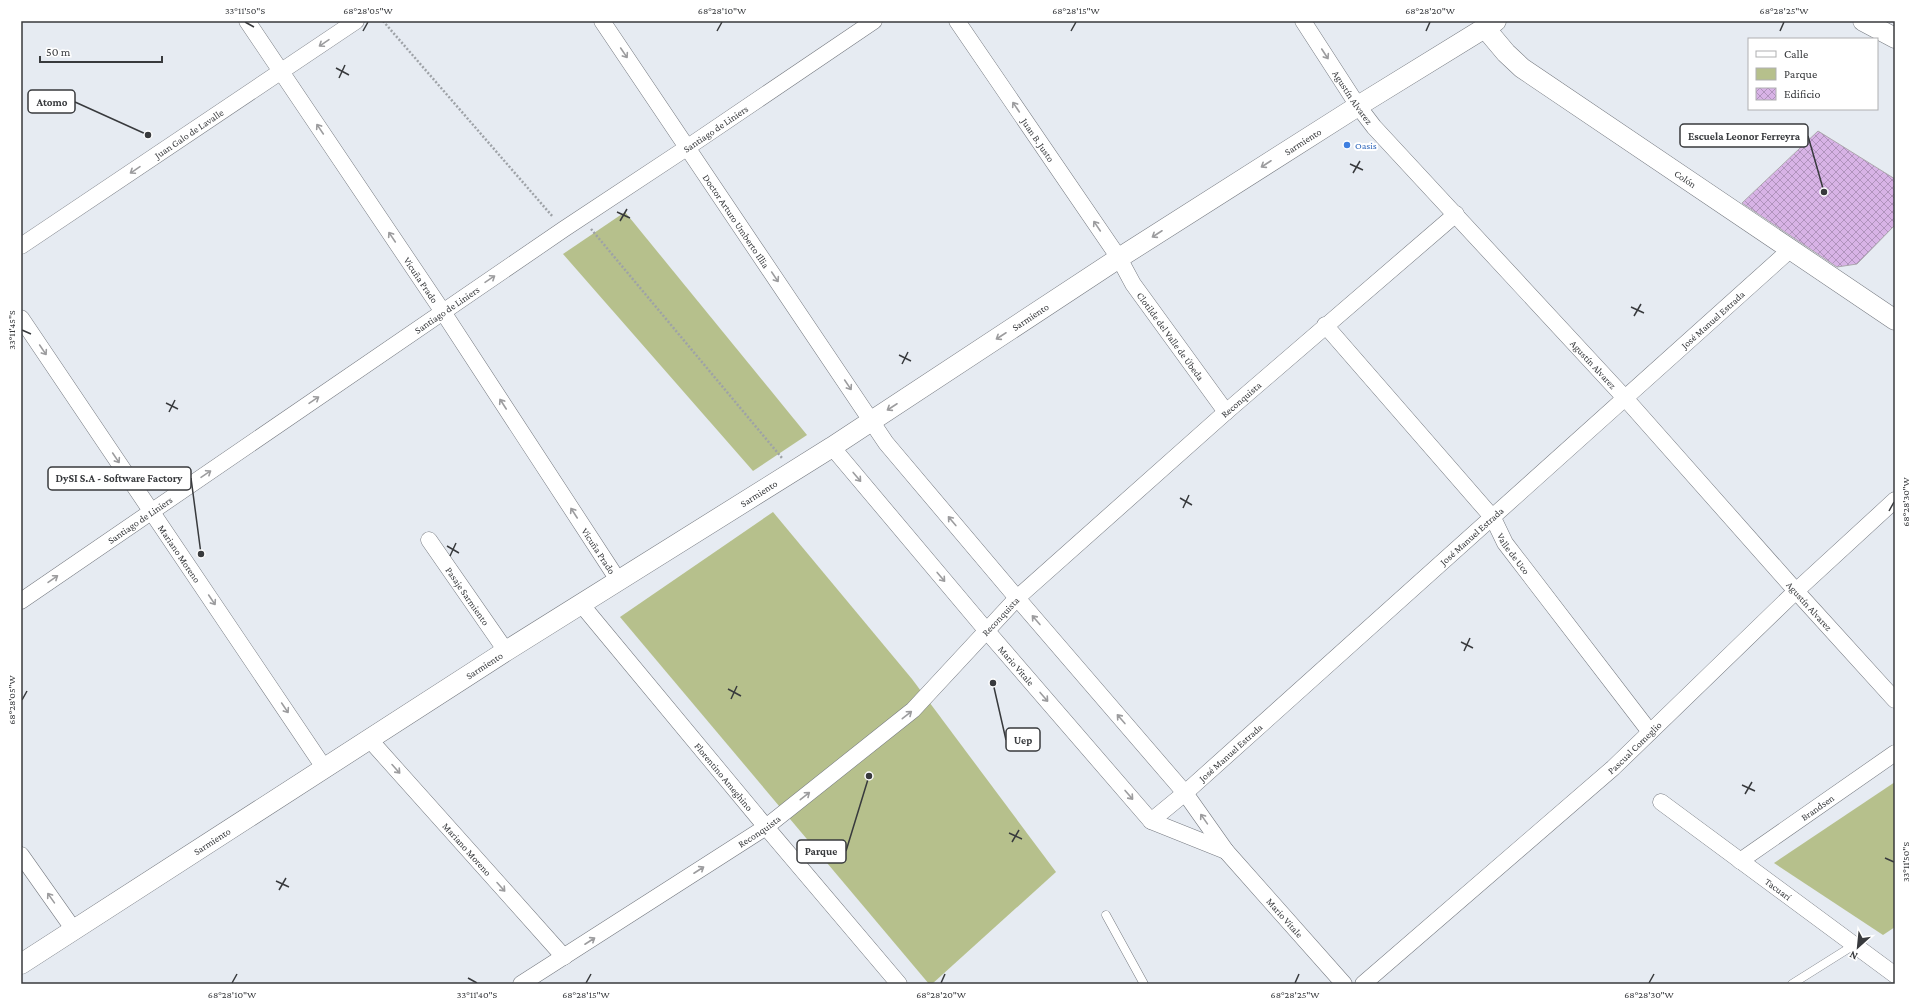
<svg xmlns="http://www.w3.org/2000/svg" width="1916" height="1005" font-family="'Crimson Pro',serif">
  <style>
    .green { fill: #b6c08c }
    .building { fill: url(#building-cross-hatch); stroke: #ada8af }
    .lines { fill: none; stroke-linecap: round; stroke-linejoin: round }
    .service-casing { stroke: #767a81; stroke-width: 9 }
    .minor-casing { stroke: #767a81; stroke-width: 17 }
    .tertiary-casing { stroke: #767a81; stroke-width: 21 }
    .path { stroke: #9ea2a7; stroke-width: 2.5; stroke-dasharray: 2 2; stroke-linecap: butt }
    .service { stroke: #fff; stroke-width: 8 }
    .minor { stroke: #fff; stroke-width: 16 }
    .tertiary { stroke: #fff; stroke-width: 20 }
    .oneway { stroke: #9c9c9e }
    .ticks { fill: none; stroke: #383a3d; stroke-width: 1.5 }
    .shop-dot { fill: #3f7fe0; stroke: #fff; stroke-width: 1.5 }
    .labels { text-anchor: middle; dominant-baseline: central; stroke-width: 4; stroke-linejoin: round; paint-order: stroke }
    .street-label { font-size: 10px; fill: #383a3d; stroke: #fff }
    .shop-label { font-size: 10px; fill: #366cbe; stroke: #fff; text-anchor: start }
    .leader { fill: none; stroke: #383a3d; stroke-width: 1.5 }
    .callout-dot { fill: #383a3d; stroke: #fff; stroke-width: 1.5 }
    .callout { fill: #fff; stroke: #383a3d; stroke-width: 1.5 }
    .callout-label { font-size: 11px; text-anchor: middle; font-weight: bold; fill: #383a3d }
    .neatline { fill: none; stroke: #383a3d; stroke-width: 1.5 }
    .ticks-label { font-size: 10px; text-anchor: middle; fill: #383a3d }
  </style>
  <defs>
    <pattern id="building-cross-hatch" width="8" height="8" patternUnits="userSpaceOnUse"><rect width="8" height="8" fill="#d8b3e6"/><path d="M0 0l8 8M0 8l8-8" fill="none" stroke="#b093bc"/></pattern>
  </defs>
  <rect width="100%" height="100%" fill="#e6ebf2"/>
  <!-- green -->
  <g class="green">
    <polygon points="625,212 807,435 753,471 563,254"/>
    <polygon points="773,512 912,679 1056,872 932,984 929,984 620,617"/>
    <polygon points="1895,782 1895,927 1883,935 1774,863"/>
  </g>
  <!-- building -->
  <polygon class="building" points="1818,131 1895,179 1895,225 1857,264 1837,267 1742,203"/>
  <g class="lines">
    <!-- service casing -->
    <g class="service-casing">
      <g id="service">
        <polyline points="1106,915 1144,984"/>
        <polyline points="1792,984 1854,945"/>
      </g>
    </g>
    <!-- minor casing -->
    <g class="minor-casing">
      <g id="minor">
        <path id="s1" d="M247 21 443 312 618 580"/>
        <path id="s2" d="M602 21 886 443 1017 598 1185 793 1226 851 1344 984"/>
        <path id="s3" d="M957 21 1119 258 1133 284 1226 412"/>
        <path id="s4" d="M1303 21 1358 106 1374 127 1625 398 1796 591 1895 700"/>
        <path id="s5" d="M21 246 356 21"/>
        <path id="s6" d="M21 318 325 769"/>
        <path id="s7" d="M1325 325 1493 518 1505 543 1650 732"/>
        <path id="s8" d="M832 447 986 630 1151 821 1226 851"/>
        <path id="s9" d="M429 540 506 651"/>
        <path id="s10" d="M21 601 564 229 688 147 874 21"/>
        <path id="s11" d="M581 604 766 827 899 984"/>
        <path id="s12" d="M370 740 564 957"/>
        <path id="s13" d="M1661 802 1895 975"/>
        <path id="s14" d="M1151 821 1185 793 1791 249"/>
        <polyline points="21,855 74,930"/>
        <path id="s15" d="M1740 861 1895 753"/>
        <path id="s16" d="M521 984 766 827 913 710 1017 598 1226 412 1456 214"/>
        <path id="s17" d="M1363 984 1613 768 1796 591 1895 500"/>
      </g>
    </g>
    <!-- tertiary casing -->
    <g class="tertiary-casing">
      <g id="tertiary">
        <polyline points="1863,21 1895,38"/>
        <path id="s18" d="M1485 28 1506 53 1522 68 1895 320"/>
        <path id="s19" d="M21 964 506 651 832 447 1119 258 1358 106 1496 21"/>
      </g>
    </g>
    <!-- path -->
    <g class="path">
      <polyline points="383,21 553,217"/>
      <polyline points="591,229 782,458"/>
    </g>
    <!-- service -->
    <use href="#service" class="service"/>
    <!-- minor -->
    <use href="#minor" class="minor"/>
    <!-- tertiary -->
    <use href="#tertiary" class="tertiary"/>
  </g>
  <!-- one-way arrows -->
  <defs><path id="oneway-shaft" d="M-6 0H5M1.5-3L5.5 0L1.5 3" fill="none" stroke-width="1.6" stroke-linecap="round" stroke-linejoin="round"/></defs>
  <g class="oneway">
    <use href="#oneway-shaft" transform="translate(324 43) rotate(146)"/>
    <use href="#oneway-shaft" transform="translate(624 53) rotate(56)"/>
    <use href="#oneway-shaft" transform="translate(1325 54) rotate(57)"/>
    <use href="#oneway-shaft" transform="translate(1016 107) rotate(-124)"/>
    <use href="#oneway-shaft" transform="translate(320 129) rotate(-124)"/>
    <use href="#oneway-shaft" transform="translate(1266 164) rotate(147)"/>
    <use href="#oneway-shaft" transform="translate(135 170) rotate(146)"/>
    <use href="#oneway-shaft" transform="translate(1097 226) rotate(-124)"/>
    <use href="#oneway-shaft" transform="translate(1157 234) rotate(147)"/>
    <use href="#oneway-shaft" transform="translate(392 237) rotate(-124)"/>
    <use href="#oneway-shaft" transform="translate(775 277) rotate(56)"/>
    <use href="#oneway-shaft" transform="translate(490 279) rotate(-34)"/>
    <use href="#oneway-shaft" transform="translate(1001 336) rotate(147)"/>
    <use href="#oneway-shaft" transform="translate(43 350) rotate(56)"/>
    <use href="#oneway-shaft" transform="translate(848 385) rotate(56)"/>
    <use href="#oneway-shaft" transform="translate(314 400) rotate(-34)"/>
    <use href="#oneway-shaft" transform="translate(503 404) rotate(-123)"/>
    <use href="#oneway-shaft" transform="translate(892 407) rotate(147)"/>
    <use href="#oneway-shaft" transform="translate(116 458) rotate(56)"/>
    <use href="#oneway-shaft" transform="translate(206 474) rotate(-34)"/>
    <use href="#oneway-shaft" transform="translate(857 477) rotate(50)"/>
    <use href="#oneway-shaft" transform="translate(574 513) rotate(-123)"/>
    <use href="#oneway-shaft" transform="translate(952 521) rotate(-130)"/>
    <use href="#oneway-shaft" transform="translate(941 577) rotate(50)"/>
    <use href="#oneway-shaft" transform="translate(53 579) rotate(-35)"/>
    <use href="#oneway-shaft" transform="translate(212 600) rotate(56)"/>
    <use href="#oneway-shaft" transform="translate(1036 620) rotate(-131)"/>
    <use href="#oneway-shaft" transform="translate(1044 697) rotate(49)"/>
    <use href="#oneway-shaft" transform="translate(285 708) rotate(56)"/>
    <use href="#oneway-shaft" transform="translate(907 715) rotate(-38)"/>
    <use href="#oneway-shaft" transform="translate(1121 719) rotate(-131)"/>
    <use href="#oneway-shaft" transform="translate(396 769) rotate(48)"/>
    <use href="#oneway-shaft" transform="translate(1129 795) rotate(49)"/>
    <use href="#oneway-shaft" transform="translate(805 796) rotate(-38)"/>
    <use href="#oneway-shaft" transform="translate(1204 819) rotate(-125)"/>
    <use href="#oneway-shaft" transform="translate(699 870) rotate(-33)"/>
    <use href="#oneway-shaft" transform="translate(501 887) rotate(48)"/>
    <use href="#oneway-shaft" transform="translate(51 898) rotate(-125)"/>
    <use href="#oneway-shaft" transform="translate(590 941) rotate(-33)"/>
  </g>
  <!-- ticks -->
  <path class="ticks" d="M245 22 254 27M363 31 368 22M717 31 722 22M1071 31 1076 22M1426 31 1430 22M1780 31 1784 22M336 68 349 75M339 78 345 65M1350 164 1363 170M1353 173 1360 161M617 212 630 218M620 221 627 209M1631 307 1644 313M1634 316 1641 304M22 330 31 334M899 355 911 361M902 364 908 352M166 403 178 409M169 412 175 400M1180 498 1192 505M1183 508 1189 495M1889 511 1894 502M447 546 459 553M450 556 456 543M1461 642 1473 648M1464 651 1470 638M728 689 741 696M731 699 737 686M22 700 27 691M1742 785 1755 791M1745 794 1752 782M1009 833 1022 839M1012 842 1019 830M1885 858 1894 862M276 881 289 887M279 890 286 878M468 978 477 983M232 983 237 974M586 983 591 974M941 983 945 974M1295 983 1299 974M1649 983 1654 974"/>
  <!-- markers -->
  <circle class="shop-dot" cx="1347" cy="145" r="4"/>
  <g class="labels">
    <!-- street labels -->
    <g class="street-label">
      <text stroke="none"><textPath href="#s4" startOffset="91">Agustín Alvarez</textPath></text>
      <text stroke="none"><textPath href="#s10" startOffset="840">Santiago de Liniers</textPath></text>
      <text stroke="none"><textPath href="#s5" startOffset="202">Juan Galo de Lavalle</textPath></text>
      <text stroke="none"><textPath href="#s3" startOffset="144">Juan B. Justo</textPath></text>
      <text stroke="none"><textPath href="#s19" startOffset="1523">Sarmiento</textPath></text>
      <text stroke="none"><textPath href="#s18" startOffset="252">Colón</textPath></text>
      <text stroke="none"><textPath href="#s2" startOffset="241">Doctor Arturo Umberto Illia</textPath></text>
      <text stroke="none"><textPath href="#s1" startOffset="312">Vicuña Prado</textPath></text>
      <text stroke="none"><textPath href="#s10" startOffset="516">Santiago de Liniers</textPath></text>
      <text stroke="none"><textPath href="#s19" startOffset="1199">Sarmiento</textPath></text>
      <text stroke="none"><textPath href="#s14" startOffset="753">José Manuel Estrada</textPath></text>
      <text stroke="none"><textPath href="#s3" startOffset="381">Clotilde del Valle de Úbeda</textPath></text>
      <text stroke="none"><textPath href="#s4" startOffset="451">Agustín Alvarez</textPath></text>
      <text stroke="none"><textPath href="#s16" startOffset="931">Reconquista</textPath></text>
      <text stroke="none"><textPath href="#s19" startOffset="875">Sarmiento</textPath></text>
      <text stroke="none"><textPath href="#s10" startOffset="144">Santiago de Liniers</textPath></text>
      <text stroke="none"><textPath href="#s14" startOffset="429">José Manuel Estrada</textPath></text>
      <text stroke="none"><textPath href="#s1" startOffset="636">Vicuña Prado</textPath></text>
      <text stroke="none"><textPath href="#s6" startOffset="284">Mariano Moreno</textPath></text>
      <text stroke="none"><textPath href="#s7" startOffset="297">Valle de Uco</textPath></text>
      <text stroke="none"><textPath href="#s9" startOffset="68">Pasaje Sarmiento</textPath></text>
      <text stroke="none"><textPath href="#s4" startOffset="775">Agustín Alvarez</textPath></text>
      <text stroke="none"><textPath href="#s16" startOffset="607">Reconquista</textPath></text>
      <text stroke="none"><textPath href="#s19" startOffset="551">Sarmiento</textPath></text>
      <text stroke="none"><textPath href="#s8" startOffset="286">Mario Vitale</textPath></text>
      <text stroke="none"><textPath href="#s17" startOffset="360">Pascual Comeglio</textPath></text>
      <text stroke="none"><textPath href="#s14" startOffset="105">José Manuel Estrada</textPath></text>
      <text stroke="none"><textPath href="#s11" startOffset="224">Florentino Ameghino</textPath></text>
      <text stroke="none"><textPath href="#s15" startOffset="94">Brandsen</textPath></text>
      <text stroke="none"><textPath href="#s16" startOffset="283">Reconquista</textPath></text>
      <text stroke="none"><textPath href="#s19" startOffset="227">Sarmiento</textPath></text>
      <text stroke="none"><textPath href="#s12" startOffset="146">Mariano Moreno</textPath></text>
      <text stroke="none"><textPath href="#s13" startOffset="146">Tacuarí</textPath></text>
      <text stroke="none"><textPath href="#s2" startOffset="1129">Mario Vitale</textPath></text>
    </g>
    <!-- shop labels -->
    <g class="shop-label">
      <text x="1355" y="145">Oasis</text>
    </g>
  </g>
  <!-- callouts -->
  <path class="leader" d="M148 135L75 102M1824 192L1808 136M201 554L191 478M993 683L1006 740M869 776L846 851"/>
  <g class="callout-dot">
    <circle cx="148" cy="135" r="4"/>
    <circle cx="1824" cy="192" r="4"/>
    <circle cx="201" cy="554" r="4"/>
    <circle cx="993" cy="683" r="4"/>
    <circle cx="869" cy="776" r="4"/>
  </g>
  <g class="callout">
    <rect x="28" y="90" width="47" height="23" rx="4"/>
    <rect x="1680" y="124" width="128" height="23" rx="4"/>
    <rect x="48" y="467" width="143" height="23" rx="4"/>
    <rect x="1006" y="728" width="34" height="23" rx="4"/>
    <rect x="797" y="840" width="49" height="23" rx="4"/>
  </g>
  <g class="callout-label">
    <text x="52" y="106">Atomo</text>
    <text x="1744" y="140">Escuela Leonor Ferreyra</text>
    <text x="119" y="482">DySI S.A - Software Factory</text>
    <text x="1023" y="744">Uep</text>
    <text x="821" y="855">Parque</text>
  </g>
  <!-- border -->
  <rect width="1916" height="1005" fill="none" stroke="#ffffff" stroke-width="44"/>
  <!-- legend -->
  <rect x="1748" y="38" width="130" height="72" fill="#ffffff" stroke="#afb0b1"/>
  <rect x="1756" y="51" width="20" height="6" fill="#ffffff" stroke="#afb0b1"/>
  <text x="1784" y="58" font-size="12" fill="#383a3d">Calle</text>
  <rect x="1756" y="68" width="20" height="12" fill="#b6c08c" stroke="#afb0b1"/>
  <text x="1784" y="78" font-size="12" fill="#383a3d">Parque</text>
  <rect x="1756" y="88" width="20" height="12" fill="url(#building-cross-hatch)" stroke="#afb0b1"/>
  <text x="1784" y="98" font-size="12" fill="#383a3d">Edificio</text>
  <!-- north arrow -->
  <g transform="translate(1858 947) rotate(207)" stroke="#ffffff" stroke-width="3" paint-order="stroke">
  <path d="M0-3L7 15L0 10L-7 15Z" fill="#383a3d"/>
  <text y="-6" font-size="11" font-weight="bold" text-anchor="middle" fill="#383a3d">N</text>
  </g>
  <!-- scale -->
  <path d="M40 56v6h122v-6" fill="none" stroke="#383a3d" stroke-width="2"/>
  <text x="46" y="56" font-size="12" fill="#383a3d" stroke="#ffffff" stroke-width="3" paint-order="stroke">50 m</text>
  <rect x="22" y="22" width="1872" height="961" class="neatline"/>
  <g class="ticks-label">
    <text x="245" y="14">33°11'50"S</text>
    <text x="368" y="14">68°28'05"W</text>
    <text x="722" y="14">68°28'10"W</text>
    <text x="1076" y="14">68°28'15"W</text>
    <text x="1430" y="14">68°28'20"W</text>
    <text x="1784" y="14">68°28'25"W</text>
    <text transform="translate(11 330) rotate(-90)" y="4">33°11'45"S</text>
    <text transform="translate(1905 502) rotate(-90)" y="4">68°28'30"W</text>
    <text transform="translate(11 700) rotate(-90)" y="4">68°28'05"W</text>
    <text transform="translate(1905 862) rotate(-90)" y="4">33°11'50"S</text>
    <text x="232" y="998">68°28'10"W</text>
    <text x="477" y="998">33°11'40"S</text>
    <text x="586" y="998">68°28'15"W</text>
    <text x="941" y="998">68°28'20"W</text>
    <text x="1295" y="998">68°28'25"W</text>
    <text x="1649" y="998">68°28'30"W</text>
  </g>
</svg>
